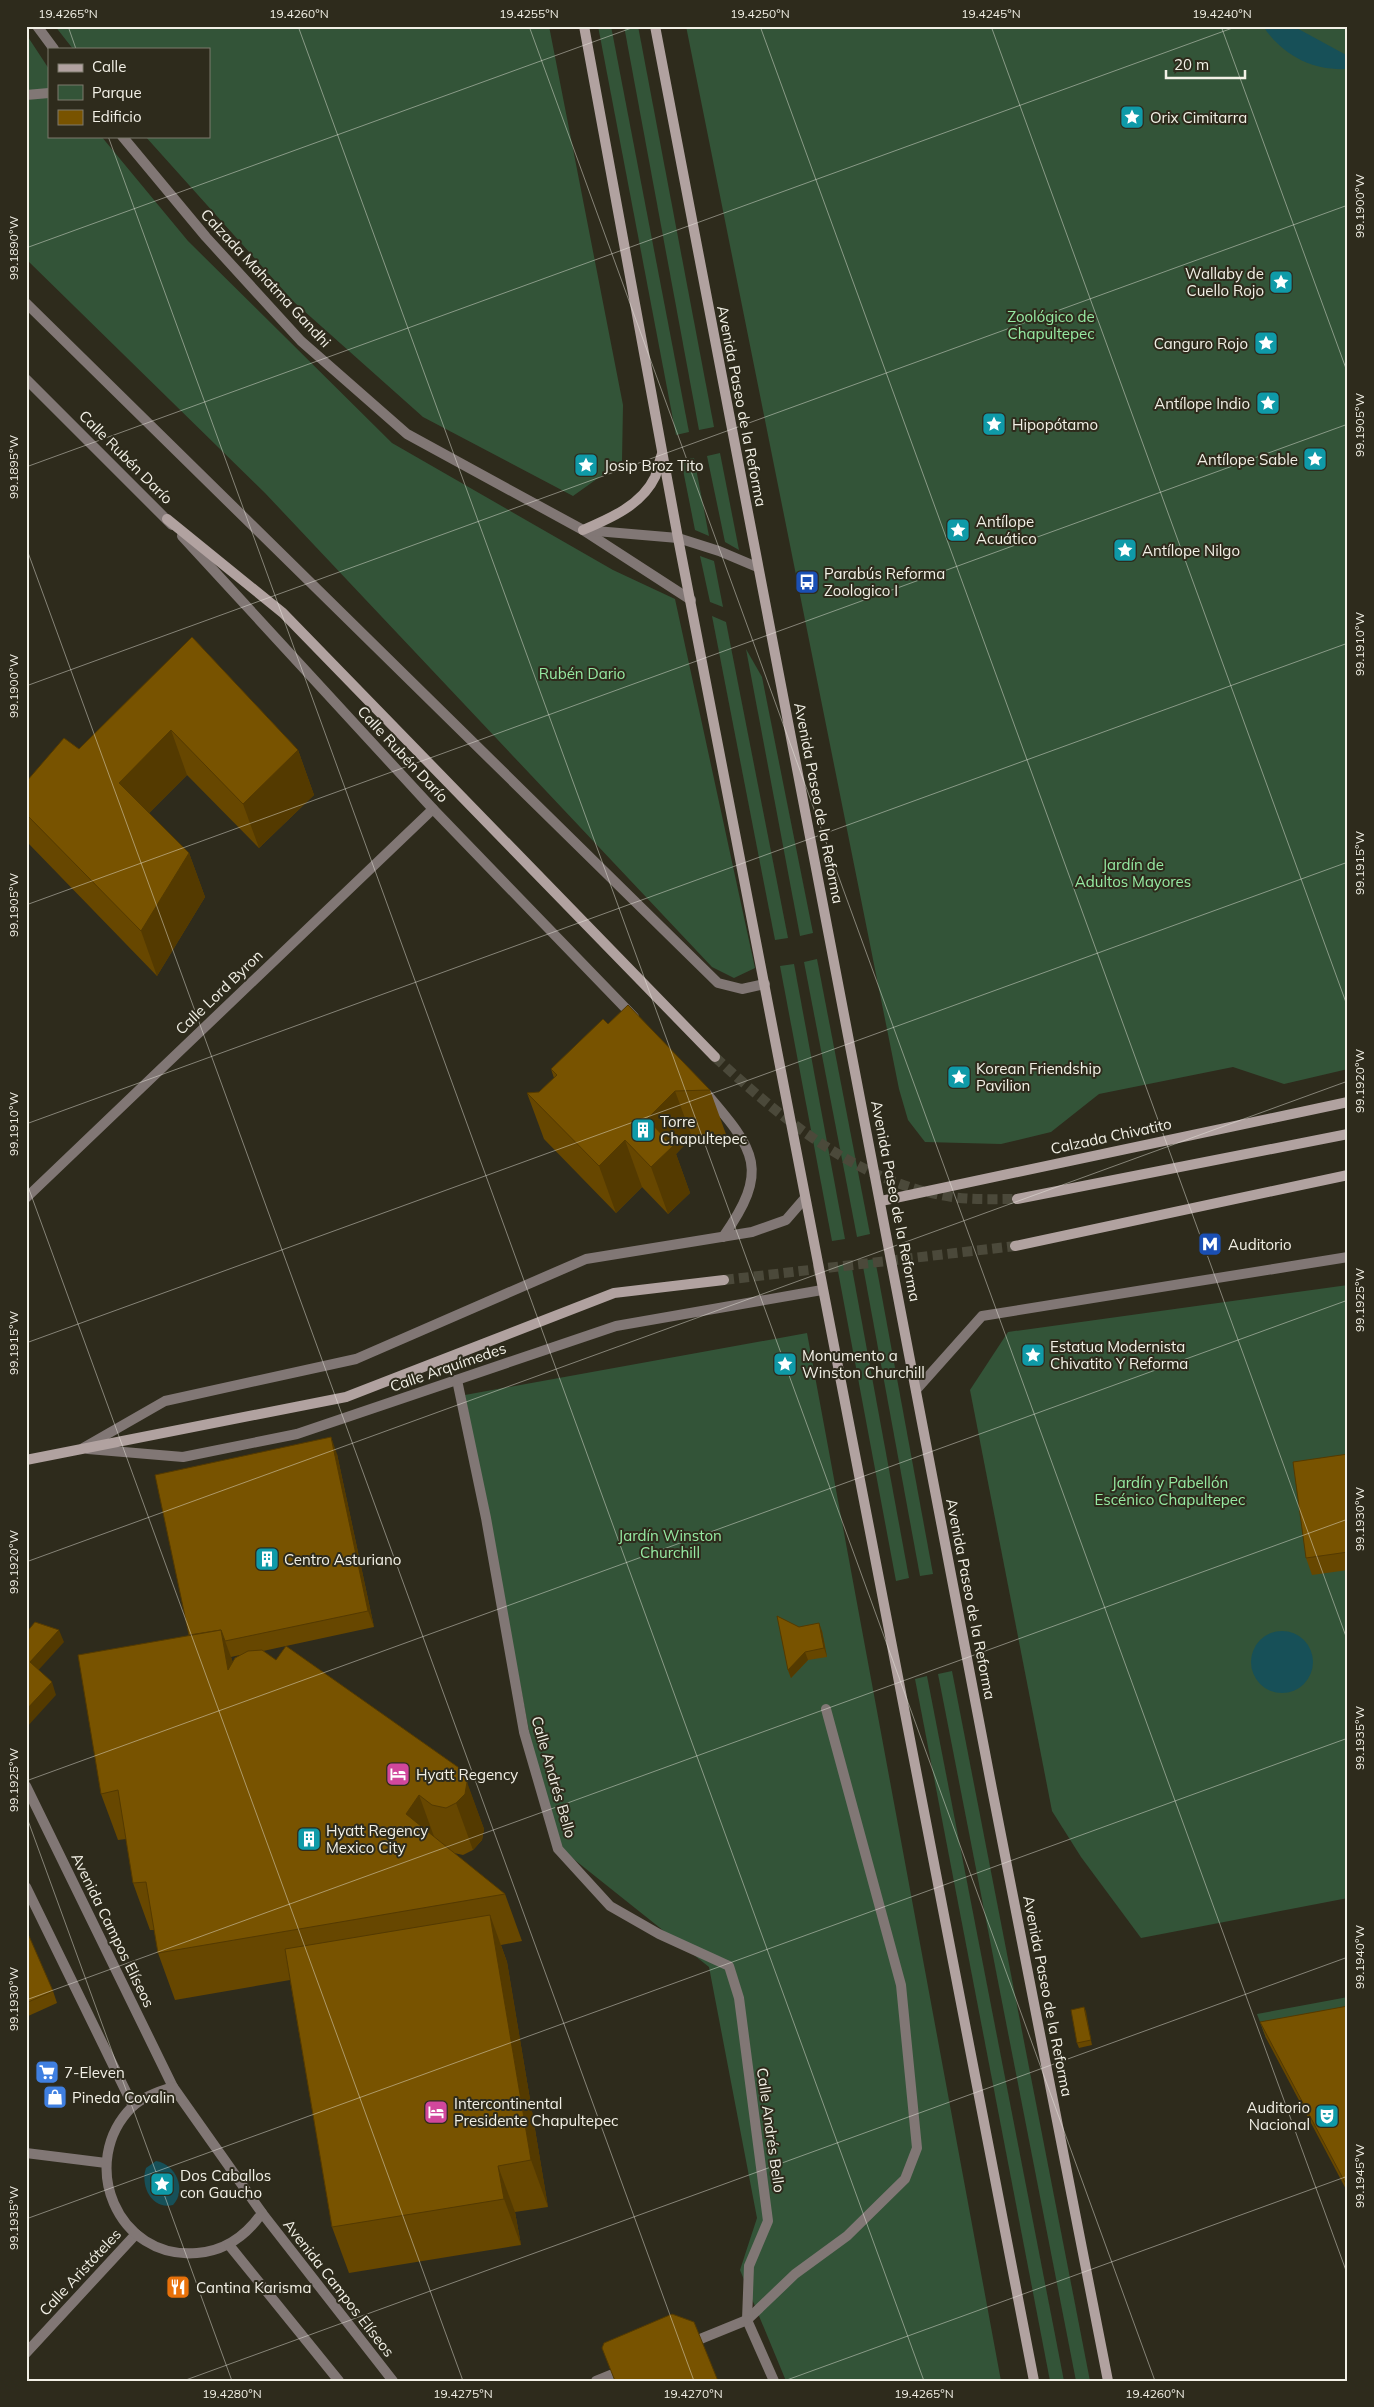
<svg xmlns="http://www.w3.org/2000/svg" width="1374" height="2407" font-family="Mulish,sans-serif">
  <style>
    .green { fill: #335438 }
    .water { fill: #175058 }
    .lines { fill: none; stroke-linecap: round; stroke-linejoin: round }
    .secondary-tunnel { stroke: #4b493a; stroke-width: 10; stroke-dasharray: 10 5; stroke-linecap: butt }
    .pedestrian { stroke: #817775; stroke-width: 10 }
    .minor { stroke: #817775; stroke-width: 10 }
    .tertiary { stroke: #817775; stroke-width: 10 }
    .secondary { stroke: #b1a2a0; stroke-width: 10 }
    .wall { fill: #674700; fill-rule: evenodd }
    .shaded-wall { fill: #543a00 }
    .building { fill: #785300; stroke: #543a00 }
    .ticks { fill: none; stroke: #f2f0e6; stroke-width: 1; stroke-opacity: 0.45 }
    .labels { text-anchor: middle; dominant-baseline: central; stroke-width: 4; stroke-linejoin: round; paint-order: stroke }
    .poi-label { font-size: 15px; fill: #f2f0e6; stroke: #2e2b1c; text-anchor: start }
    .street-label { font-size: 15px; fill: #f2f0e6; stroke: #2e2b1c }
    .park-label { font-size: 15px; fill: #96eaa2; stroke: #2e2b1c }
    .neatline { fill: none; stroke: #f2f0e6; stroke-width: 2 }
    .ticks-label { font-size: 12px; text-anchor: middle; fill: #f2f0e6 }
  </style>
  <rect width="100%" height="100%" fill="#2e2b1c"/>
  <!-- green -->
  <g class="green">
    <polygon points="55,26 549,26 623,405 622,461 573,496 423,417 294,302 145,136 209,136 209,49 73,49"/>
    <polygon points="598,26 611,26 689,432 676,435"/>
    <polygon points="624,26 638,26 714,427 699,430"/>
    <polygon points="686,26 1348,26 1348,1069 1284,1084 1233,1067 1099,1094 1051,1132 1001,1144 925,1142 908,1120 899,1089"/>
    <polygon points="26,34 49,69 49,136 101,136 188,241 392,443 613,570 675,599 755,968 734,978 712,967 265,493 26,259"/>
    <polygon points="720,453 739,550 725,542 707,456"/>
    <polygon points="694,458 709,536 695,530 681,460"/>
    <polygon points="700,556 714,561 723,607 710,602"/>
    <polygon points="712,616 726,622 788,938 775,940"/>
    <polygon points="746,649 762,677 813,933 800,936"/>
    <polygon points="817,959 870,1234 857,1237 804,962"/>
    <polygon points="794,964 845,1239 832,1241 780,966"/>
    <polygon points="875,1259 933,1574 920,1576 862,1261"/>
    <polygon points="851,1263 909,1578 896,1581 837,1266"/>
    <polygon points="1348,1285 1348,1898 1141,1938 1081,1857 1052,1811 970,1390 1008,1332"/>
    <polygon points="807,1333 1001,2381 786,2381 740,2270 757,2218 709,1967 561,1849 537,1773 465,1395"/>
    <polygon points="952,1671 1090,2381 1076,2381 938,1674"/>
    <polygon points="927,1676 1064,2381 1050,2381 915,1679"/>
    <polygon points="1348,1997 1348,2024 1266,2038 1257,2014"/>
  </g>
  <!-- water -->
  <g class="water">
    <path d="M1263 26H1293L1348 56V69C1312 71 1282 55 1263 26Z"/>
    <circle cx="1282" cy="1662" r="31"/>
    <path d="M156 2161C176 2164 187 2190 173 2205 151 2210 140 2185 146 2168Z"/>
  </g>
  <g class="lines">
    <!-- secondary-tunnel -->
    <g class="secondary-tunnel">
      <path d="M715 1057C782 1119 858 1183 952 1197 973 1200 996 1199 1017 1199"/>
      <polyline points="724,1280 1015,1246"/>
    </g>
    <!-- pedestrian -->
    <polyline class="pedestrian" points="747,2320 795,2274 847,2236 905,2179 917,2148 901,1985 826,1709"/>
    <!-- minor -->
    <g class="minor">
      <polyline points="26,95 49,93"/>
      <polyline points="26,1198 433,809"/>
      <polyline points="457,1380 486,1518 524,1732 558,1849 610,1906 659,1934 729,1966 739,1998 768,2221 749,2266 747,2320 774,2381"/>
      <polyline points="26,2153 106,2163"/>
      <polyline points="688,2344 747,2320"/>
      <polyline points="26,2353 136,2234"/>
      <polyline points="596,2381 623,2370"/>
    </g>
    <!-- tertiary -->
    <g class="tertiary">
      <polyline points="37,26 54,49"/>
      <polyline points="122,136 206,237 301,341 407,434 583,530 691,600"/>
      <polyline points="26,303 718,983 742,989 765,984"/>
      <polyline points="26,379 172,525"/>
      <polyline points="584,530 678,538 719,551 757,567"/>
      <polyline points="182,536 433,809 634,1017"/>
      <path d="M706 1093C756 1151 770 1170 723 1237"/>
      <polyline points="916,1390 982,1316 1348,1257"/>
      <polyline points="83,1448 165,1401 356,1359 586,1259 752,1232 786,1220 805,1198"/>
      <polyline points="88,1449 183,1457 297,1434 616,1326 822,1290"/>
      <polyline points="26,1786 173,2087"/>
      <polyline points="26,1887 133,2106"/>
      <path d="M173 2087 262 2213C246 2236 225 2251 197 2253 117 2260 77 2162 132 2107 143 2097 159 2091 173 2087Z"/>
      <polyline points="262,2213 393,2381"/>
      <polyline points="229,2245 339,2381"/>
    </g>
    <!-- secondary -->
    <g class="secondary">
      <polyline points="584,26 678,538 1034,2381"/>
      <polyline points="655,26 992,1789 1108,2381"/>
      <polyline points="167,519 283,613 715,1057"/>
      <path d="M583 530C609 519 642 505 655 477 658 470 659 461 662 454"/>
      <polyline points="1017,1199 1348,1134"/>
      <polyline points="881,1201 1348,1102"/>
      <polyline points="1015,1246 1348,1175"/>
      <polyline points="26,1460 346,1397 614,1293 724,1280"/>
    </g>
  </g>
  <!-- wall -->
  <g class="wall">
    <polygon points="192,637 298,750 314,795 259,848 187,775 149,813 189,853 205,897 157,976 28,843 26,840 26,782 79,749"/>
    <polygon points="608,1024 710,1090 727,1137 692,1137 676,1154 690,1193 668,1214 642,1187 616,1213 544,1139 527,1093 539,1092 554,1078 551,1069"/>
    <path d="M337 1454 374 1627 286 1646 462 1770 484 1829 482 1840 473 1850 463 1855 454 1853 505 1894 522 1941 501 1945 507 1962 548 2207 515 2212 521 2245 349 2273 332 2227 290 1980 175 2000 158 1953 154 1930H150L133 1883 126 1839 118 1840 101 1794 189 1635ZM286 1646 276 1660 263 1651ZM240 1655 233 1663 231 1657Z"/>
    <polygon points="1348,1454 1348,1570 1312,1575 1306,1558"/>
    <polygon points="799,1627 822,1631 827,1657 808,1660 791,1678 788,1670"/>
    <polygon points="26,1937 53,1991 57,2003 26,2017"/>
    <polygon points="1348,2006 1348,2193 1266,2038 1260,2022"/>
    <polygon points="1084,2007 1092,2045 1079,2048 1077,2043"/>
  </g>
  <!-- shaded-wall -->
  <g class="shaded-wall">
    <polygon points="171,730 187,775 135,827 119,783"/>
    <polygon points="298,750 314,795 259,848 243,804"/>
    <polygon points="189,853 205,897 157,976 141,931"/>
    <polygon points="675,1091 692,1137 676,1154 690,1193 668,1214 651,1167 647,1119"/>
    <polygon points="625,1140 642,1187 616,1213 599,1166"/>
    <polygon points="331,1437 337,1454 374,1627 368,1611"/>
    <polygon points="819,1623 822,1631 827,1657 824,1648"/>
    <polygon points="59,1630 64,1642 34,1675 30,1662"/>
    <polygon points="221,1630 238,1676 228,1670"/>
    <polygon points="805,1652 808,1660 791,1678 788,1670"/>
    <polygon points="52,1682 56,1695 26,1728 26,1710"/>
    <polygon points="467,1782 484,1829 482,1840 473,1850 456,1803"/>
    <polygon points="419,1795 436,1842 406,1814"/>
    <polygon points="490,1915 507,1962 548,2207 531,2160"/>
    <polygon points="1084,2007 1086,2011 1092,2045 1091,2040"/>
    <polygon points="498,2166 515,2212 521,2245 504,2199"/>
  </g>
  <!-- building -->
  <g class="building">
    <polygon points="192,637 298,750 243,804 171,730 119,783 189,853 141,931 26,814 26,782 64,738 79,749"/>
    <polygon points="628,1005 710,1090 675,1091 647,1119 673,1146 651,1167 625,1140 599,1166 527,1093 539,1092 557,1075 551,1069 603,1019 608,1024"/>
    <polygon points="331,1437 368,1611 225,1641 221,1630 189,1635 155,1475"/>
    <polygon points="1348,1454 1348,1552 1306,1558 1293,1462"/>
    <polygon points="777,1616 799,1627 819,1623 824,1648 805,1652 788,1670"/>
    <polygon points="35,1622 59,1630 30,1662 52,1682 26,1710 26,1633"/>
    <polygon points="221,1630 228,1670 235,1658 248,1651 262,1650 276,1660 286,1646 462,1770 467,1782 465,1794 456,1803 446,1808 432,1805 419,1795 406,1814 505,1894 158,1953 146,1882 133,1883 118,1790 101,1794 78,1655"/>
    <polygon points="490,1915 531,2160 498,2166 504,2199 332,2227 285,1949"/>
    <polygon points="29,1936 53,1991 26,2003 26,1937"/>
    <polygon points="1348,2006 1348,2188 1260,2022"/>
    <polygon points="1084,2007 1091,2040 1077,2043 1071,2010"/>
    <polygon points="672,2314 694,2322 718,2381 615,2381 602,2348 604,2343"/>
  </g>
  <!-- ticks -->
  <path class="ticks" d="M68 26 76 49M298 26 1155 2381M529 26 1348 2276M760 26 1348 1642M991 26 1348 1008M1221 26 1348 374M26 29 35 26M108 136 924 2381M26 248 637 26M26 467 1238 26M26 547 694 2381M26 686 1348 205M26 905 1348 424M26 1124 1348 643M26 1181 463 2381M26 1343 1348 862M26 1562 1348 1081M26 1781 1348 1300M26 1815 232 2381M26 2000 1348 1519M26 2219 1348 1738M183 2381 1348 1957M784 2381 1348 2176"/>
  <!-- icons -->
  <defs>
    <g id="sight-square" transform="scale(1.25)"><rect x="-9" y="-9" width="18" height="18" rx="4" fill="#0f9aa8" stroke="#2e2b1c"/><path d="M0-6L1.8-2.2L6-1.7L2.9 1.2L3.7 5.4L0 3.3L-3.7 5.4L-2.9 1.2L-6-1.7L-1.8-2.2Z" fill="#fff"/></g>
    <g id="bus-square" transform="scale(1.25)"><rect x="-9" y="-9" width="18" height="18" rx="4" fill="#1a4fb4" stroke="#2e2b1c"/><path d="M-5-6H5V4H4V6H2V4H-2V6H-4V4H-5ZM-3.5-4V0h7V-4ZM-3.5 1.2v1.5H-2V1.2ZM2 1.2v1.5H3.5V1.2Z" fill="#fff"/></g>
    <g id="building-square" transform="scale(1.25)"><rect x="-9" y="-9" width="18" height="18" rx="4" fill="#0f9aa8" stroke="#2e2b1c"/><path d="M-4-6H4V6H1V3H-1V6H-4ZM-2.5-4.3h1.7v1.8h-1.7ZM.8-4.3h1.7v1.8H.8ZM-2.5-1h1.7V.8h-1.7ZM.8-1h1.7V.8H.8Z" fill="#fff"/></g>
    <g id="metro-square" transform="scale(1.25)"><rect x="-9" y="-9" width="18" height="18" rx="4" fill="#1a4fb4" stroke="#2e2b1c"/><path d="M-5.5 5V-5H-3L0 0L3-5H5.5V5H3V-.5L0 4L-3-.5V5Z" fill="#fff"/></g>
    <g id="hotel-square" transform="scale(1.25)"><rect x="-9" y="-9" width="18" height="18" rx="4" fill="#d1479c" stroke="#2e2b1c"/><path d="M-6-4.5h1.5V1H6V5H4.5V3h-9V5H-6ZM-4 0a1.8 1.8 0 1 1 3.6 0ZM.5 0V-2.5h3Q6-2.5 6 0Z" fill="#fff"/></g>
    <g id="supermarket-square" transform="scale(1.25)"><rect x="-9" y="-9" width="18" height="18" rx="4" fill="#3f7fe0" stroke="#2e2b1c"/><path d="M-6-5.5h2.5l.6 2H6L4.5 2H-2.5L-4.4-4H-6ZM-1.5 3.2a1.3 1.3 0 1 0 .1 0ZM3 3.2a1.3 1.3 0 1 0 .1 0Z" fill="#fff"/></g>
    <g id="shop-square" transform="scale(1.25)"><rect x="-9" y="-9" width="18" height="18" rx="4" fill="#3f7fe0" stroke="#2e2b1c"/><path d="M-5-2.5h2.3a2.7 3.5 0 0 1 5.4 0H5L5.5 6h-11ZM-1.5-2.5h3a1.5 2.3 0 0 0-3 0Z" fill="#fff"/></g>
    <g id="theatre-square" transform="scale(1.25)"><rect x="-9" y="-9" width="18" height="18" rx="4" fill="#0f9aa8" stroke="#2e2b1c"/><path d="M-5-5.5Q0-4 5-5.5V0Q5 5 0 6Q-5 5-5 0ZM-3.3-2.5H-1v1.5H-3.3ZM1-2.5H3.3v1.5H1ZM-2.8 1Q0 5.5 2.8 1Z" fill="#fff"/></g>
    <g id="restaurant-square" transform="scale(1.25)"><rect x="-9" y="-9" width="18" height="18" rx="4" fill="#e8710a" stroke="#2e2b1c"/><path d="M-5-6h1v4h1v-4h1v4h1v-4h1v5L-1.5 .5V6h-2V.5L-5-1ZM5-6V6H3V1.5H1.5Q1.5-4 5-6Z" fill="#fff"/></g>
  </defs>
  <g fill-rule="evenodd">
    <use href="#sight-square" x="1132" y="117"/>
    <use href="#sight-square" x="1281" y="282"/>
    <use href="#sight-square" x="1266" y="343"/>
    <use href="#sight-square" x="1268" y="403"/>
    <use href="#sight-square" x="994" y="424"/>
    <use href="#sight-square" x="1315" y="459"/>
    <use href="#sight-square" x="586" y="465"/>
    <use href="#sight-square" x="958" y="530"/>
    <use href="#sight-square" x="1125" y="550"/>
    <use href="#bus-square" x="807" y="582"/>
    <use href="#sight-square" x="959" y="1077"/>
    <use href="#building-square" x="643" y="1130"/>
    <use href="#metro-square" x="1210" y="1244"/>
    <use href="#sight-square" x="1033" y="1355"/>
    <use href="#sight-square" x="785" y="1364"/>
    <use href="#building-square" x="267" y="1559"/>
    <use href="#hotel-square" x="398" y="1774"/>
    <use href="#building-square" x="309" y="1839"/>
    <use href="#supermarket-square" x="47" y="2072"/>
    <use href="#shop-square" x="55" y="2097"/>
    <use href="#hotel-square" x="436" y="2112"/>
    <use href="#theatre-square" x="1327" y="2116"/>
    <use href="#sight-square" x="162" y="2184"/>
    <use href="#restaurant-square" x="178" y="2287"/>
  </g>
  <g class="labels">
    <!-- poi labels -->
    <g class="poi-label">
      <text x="1150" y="117">Orix Cimitarra</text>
      <text x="1264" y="273" text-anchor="end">Wallaby de<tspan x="1264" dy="17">Cuello Rojo</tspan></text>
      <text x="1248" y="343" text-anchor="end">Canguro Rojo</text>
      <text x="1250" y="403" text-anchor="end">Antílope Indio</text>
      <text x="1012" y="424">Hipopótamo</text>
      <text x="1298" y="459" text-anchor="end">Antílope Sable</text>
      <text x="604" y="465">Josip Broz Tito</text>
      <text x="976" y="521">Antílope<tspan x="976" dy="17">Acuático</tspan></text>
      <text x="1142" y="550">Antílope Nilgo</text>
      <text x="824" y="573">Parabús Reforma<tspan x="824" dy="17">Zoologico I</tspan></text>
      <text x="976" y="1068">Korean Friendship<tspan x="976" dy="17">Pavilion</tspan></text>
      <text x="660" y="1121">Torre<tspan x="660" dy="17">Chapultepec</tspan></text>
      <text x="1228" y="1244">Auditorio</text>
      <text x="1050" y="1346">Estatua Modernista<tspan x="1050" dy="17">Chivatito Y Reforma</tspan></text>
      <text x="802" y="1355">Monumento a<tspan x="802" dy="17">Winston Churchill</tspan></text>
      <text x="284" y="1559">Centro Asturiano</text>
      <text x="416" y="1774">Hyatt Regency</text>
      <text x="326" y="1830">Hyatt Regency<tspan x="326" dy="17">Mexico City</tspan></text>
      <text x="64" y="2072">7-Eleven</text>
      <text x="72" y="2097">Pineda Covalin</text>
      <text x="454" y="2103">Intercontinental<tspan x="454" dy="17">Presidente Chapultepec</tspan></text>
      <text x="1310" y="2107" text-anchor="end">Auditorio<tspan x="1310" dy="17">Nacional</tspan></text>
      <text x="180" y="2175">Dos Caballos<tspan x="180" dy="17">con Gaucho</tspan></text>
      <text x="196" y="2287">Cantina Karisma</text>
    </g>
    <!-- street labels -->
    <g class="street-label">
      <text transform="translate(266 278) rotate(47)">Calzada Mahatma Gandhi</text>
      <text transform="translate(742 406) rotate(79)">Avenida Paseo de la Reforma</text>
      <text transform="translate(126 457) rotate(45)">Calle Rubén Darío</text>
      <text transform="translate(403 754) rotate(47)">Calle Rubén Darío</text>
      <text transform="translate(819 803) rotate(79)">Avenida Paseo de la Reforma</text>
      <text transform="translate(219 992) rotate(-44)">Calle Lord Byron</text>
      <text transform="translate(1111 1136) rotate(-12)">Calzada Chivatito</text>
      <text transform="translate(896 1201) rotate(79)">Avenida Paseo de la Reforma</text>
      <text transform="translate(448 1367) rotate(-19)">Calle Arquímedes</text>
      <text transform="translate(971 1599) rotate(79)">Avenida Paseo de la Reforma</text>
      <text transform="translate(554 1777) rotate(74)">Calle Andrés Bello</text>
      <text transform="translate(113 1930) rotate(64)">Avenida Campos Elíseos</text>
      <text transform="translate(1048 1996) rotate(79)">Avenida Paseo de la Reforma</text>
      <text transform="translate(771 2130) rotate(82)">Calle Andrés Bello</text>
      <text transform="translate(80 2272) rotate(-47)">Calle Aristóteles</text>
      <text transform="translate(339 2288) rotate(52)">Avenida Campos Elíseos</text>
    </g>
    <!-- park labels -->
    <g class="park-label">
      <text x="1051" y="316">Zoológico de<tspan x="1051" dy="17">Chapultepec</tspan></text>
      <text x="582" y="673">Rubén Dario</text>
      <text x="1133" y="864">Jardín de<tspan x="1133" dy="17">Adultos Mayores</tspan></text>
      <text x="1170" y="1482">Jardín y Pabellón<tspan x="1170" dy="17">Escénico Chapultepec</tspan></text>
      <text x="670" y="1535">Jardín Winston<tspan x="670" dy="17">Churchill</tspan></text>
    </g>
  </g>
  <!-- border -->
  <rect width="1374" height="2407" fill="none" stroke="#2e2b1c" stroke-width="55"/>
  <!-- legend -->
  <rect x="48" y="48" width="162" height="90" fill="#2e2b1c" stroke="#7c7a6d"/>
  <rect x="58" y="64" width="25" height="8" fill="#b1a2a0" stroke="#7c7a6d"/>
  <text x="92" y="72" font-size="15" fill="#f2f0e6">Calle</text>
  <rect x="58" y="85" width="25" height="15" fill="#335438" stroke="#7c7a6d"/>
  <text x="92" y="98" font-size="15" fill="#f2f0e6">Parque</text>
  <rect x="58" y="110" width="25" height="15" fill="#785300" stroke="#7c7a6d"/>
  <text x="92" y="122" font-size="15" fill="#f2f0e6">Edificio</text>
  <!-- scale -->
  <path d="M1166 70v8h79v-8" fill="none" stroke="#f2f0e6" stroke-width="2.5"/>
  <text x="1174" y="70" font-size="15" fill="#f2f0e6" stroke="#2e2b1c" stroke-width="4" paint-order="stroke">20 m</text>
  <rect x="28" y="28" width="1318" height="2352" class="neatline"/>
  <g class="ticks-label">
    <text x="68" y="18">19.4265°N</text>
    <text x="299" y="18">19.4260°N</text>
    <text x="529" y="18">19.4255°N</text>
    <text x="760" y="18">19.4250°N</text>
    <text x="991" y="18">19.4245°N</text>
    <text x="1222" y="18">19.4240°N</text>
    <text transform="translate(1360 206) rotate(-90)" y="4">99.1900°W</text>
    <text transform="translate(14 248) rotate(-90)" y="4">99.1890°W</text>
    <text transform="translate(1360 425) rotate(-90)" y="4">99.1905°W</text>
    <text transform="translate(14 467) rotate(-90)" y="4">99.1895°W</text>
    <text transform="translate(1360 644) rotate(-90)" y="4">99.1910°W</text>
    <text transform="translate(14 686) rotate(-90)" y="4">99.1900°W</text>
    <text transform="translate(1360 863) rotate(-90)" y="4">99.1915°W</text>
    <text transform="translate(14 905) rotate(-90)" y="4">99.1905°W</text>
    <text transform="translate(1360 1081) rotate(-90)" y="4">99.1920°W</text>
    <text transform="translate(14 1124) rotate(-90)" y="4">99.1910°W</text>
    <text transform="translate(1360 1300) rotate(-90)" y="4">99.1925°W</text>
    <text transform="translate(14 1343) rotate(-90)" y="4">99.1915°W</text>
    <text transform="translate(1360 1519) rotate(-90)" y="4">99.1930°W</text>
    <text transform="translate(14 1562) rotate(-90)" y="4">99.1920°W</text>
    <text transform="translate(1360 1738) rotate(-90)" y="4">99.1935°W</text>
    <text transform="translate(14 1780) rotate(-90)" y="4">99.1925°W</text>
    <text transform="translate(1360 1957) rotate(-90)" y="4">99.1940°W</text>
    <text transform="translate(14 1999) rotate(-90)" y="4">99.1930°W</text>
    <text transform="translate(1360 2176) rotate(-90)" y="4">99.1945°W</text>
    <text transform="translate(14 2218) rotate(-90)" y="4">99.1935°W</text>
    <text x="232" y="2398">19.4280°N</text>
    <text x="463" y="2398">19.4275°N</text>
    <text x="693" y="2398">19.4270°N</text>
    <text x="924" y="2398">19.4265°N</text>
    <text x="1155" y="2398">19.4260°N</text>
  </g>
</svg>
